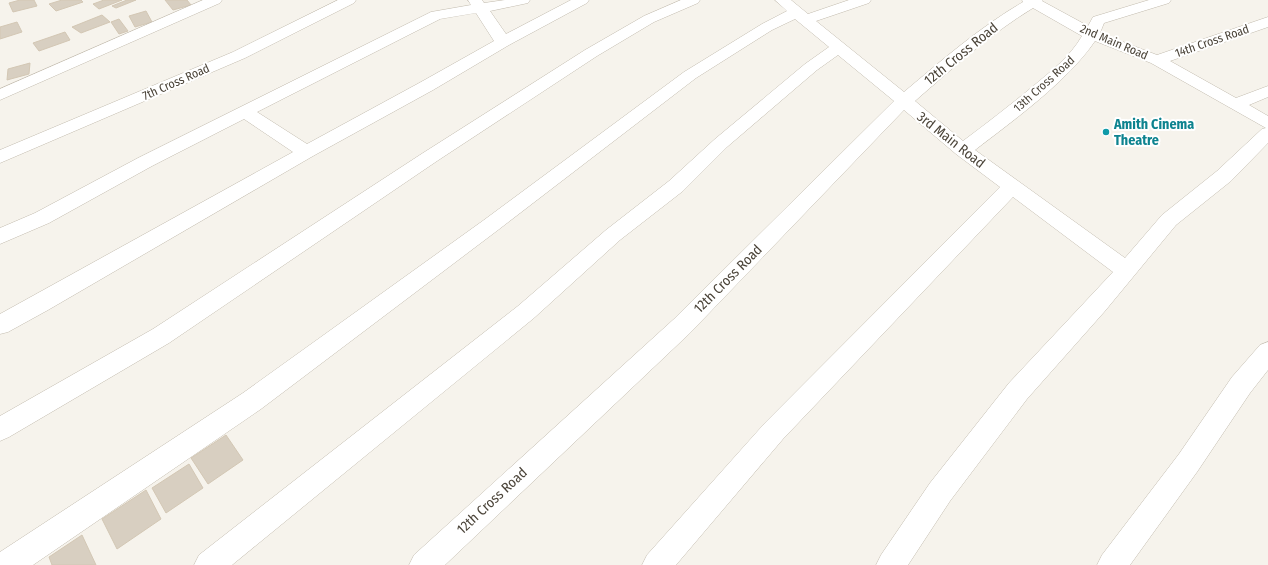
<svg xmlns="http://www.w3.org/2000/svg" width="1268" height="565" font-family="'Fira Sans Condensed',sans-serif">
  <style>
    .building { fill: #d8cfc1; stroke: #d3c7b4 }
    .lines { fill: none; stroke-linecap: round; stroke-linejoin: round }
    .minor-casing { stroke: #c2bbae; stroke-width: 1 }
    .minor { fill: #fff; fill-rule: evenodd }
    .culture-dot { fill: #0f9aa8; stroke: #fff; stroke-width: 1.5 }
    .labels { text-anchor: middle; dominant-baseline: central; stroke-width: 4; stroke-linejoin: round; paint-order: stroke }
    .far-street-label { font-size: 12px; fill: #4b4439; stroke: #fff }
    .street-label { font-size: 14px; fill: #4b4439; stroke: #fff }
    .culture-label { font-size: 14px; font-weight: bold; fill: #0d838f; stroke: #fff; text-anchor: start }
  </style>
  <rect width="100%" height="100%" fill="#f6f3ec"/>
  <!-- building -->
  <g class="building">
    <polygon points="20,0 34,0 37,6 13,12 9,3"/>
    <polygon points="62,0 81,0 83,2 56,11 49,4"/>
    <polygon points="104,0 122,0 99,9 93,4"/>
    <polygon points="127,0 136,0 116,8 112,6"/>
    <polygon points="165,0 187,0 191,5 173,10"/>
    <polygon points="146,11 152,22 135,27 129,16"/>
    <polygon points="102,15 110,22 81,33 72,27"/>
    <polygon points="119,19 128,31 119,34 111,22"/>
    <polygon points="17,22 22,32 0,39 0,27"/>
    <polygon points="65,32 70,40 39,51 33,43"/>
    <polygon points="30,63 29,74 7,80 8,69"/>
    <polygon points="226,435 243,460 208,484 191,458"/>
    <polygon points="189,464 203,488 166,513 152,488"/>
    <polygon points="146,490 161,519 117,549 102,519"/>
    <polygon points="82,535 96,565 52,565 49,557"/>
  </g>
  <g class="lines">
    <!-- minor casing -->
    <g class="minor-casing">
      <g id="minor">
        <polygon points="203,0 222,0 220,3 0,100 0,89"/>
        <polygon points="338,0 356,0 354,3 245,58 0,163 0,150 233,52"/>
        <path d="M468 0H482L484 3 505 0H530L528 3 490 11 506 34 571 0H589L587 3 509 45 433 90 313 156 48 310 8 332 0 334V314L293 152 244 119 152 166 49 223 0 244V228L35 213 138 158 431 12 471 5ZM476 13 494 41 421 82 307 144 257 112 440 19Z"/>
        <polygon points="681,0 700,0 698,3 654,22 597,56 437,161 169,343 9,437 0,441 0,416 153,329 423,153 585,50 644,16"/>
        <path d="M775 0H791L808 14 849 0H871L869 3 816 21 904 92C942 60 980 27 1023 2L1022 0H1043L1042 1 1088 26 1093 17 1149 0H1171L1169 3 1104 23 1100 33 1157 55 1268 17V27L1170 61 1236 98 1268 86V97L1249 105 1268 116V143L1231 181 1176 225 1105 311 1027 399 950 501 908 565H876L881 555 930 483 1009 383 1113 272 1013 197 783 439 676 565H642L647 555 765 423 1000 187 956 154 904 110 690 333 445 565H409L414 555 674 319 894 101 838 55 817 70 727 147 683 191 620 240 534 318 232 565H194L199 555 518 306 606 230 669 181 715 139 805 64 829 47 795 19 772 30 696 78 498 230 261 409 33 565H0V552L243 393 484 220 684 72 762 24 787 11ZM1033 8 1082 36C1070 57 1050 72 1031 88 1009 106 986 124 963 141L915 101C953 68 990 34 1033 8ZM1095 41 1151 63 1266 128 1262 129 1217 171 1162 215 1125 258 975 150C1014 120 1068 81 1095 41Z"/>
        <polygon points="1268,342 1268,370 1250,393 1197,472 1130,565 1097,565 1102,555 1179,454 1232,377 1260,345"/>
      </g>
    </g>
    <!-- minor -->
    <use href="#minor" class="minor"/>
  </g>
  <!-- markers -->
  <circle class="culture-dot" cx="1106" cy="132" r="4"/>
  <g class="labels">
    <!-- far-street labels -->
    <g class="far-street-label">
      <text transform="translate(1212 41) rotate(-19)">14th Cross Road</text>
      <text transform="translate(1114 42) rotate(23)">2nd Main Road</text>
      <text transform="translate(176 82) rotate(-24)">7th Cross Road</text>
      <text transform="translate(1044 84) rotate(-42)">13th Cross Road</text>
    </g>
    <!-- street labels -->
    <g class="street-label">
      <text transform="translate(961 54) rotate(-39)">12th Cross Road</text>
      <text transform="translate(951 140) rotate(38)">3rd Main Road</text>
      <text transform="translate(728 279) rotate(-45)">12th Cross Road</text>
      <text transform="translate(492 501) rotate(-43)">12th Cross Road</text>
    </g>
    <!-- culture labels -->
    <g class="culture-label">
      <text x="1114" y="124">Amith Cinema<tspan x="1114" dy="16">Theatre</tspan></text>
    </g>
  </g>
</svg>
